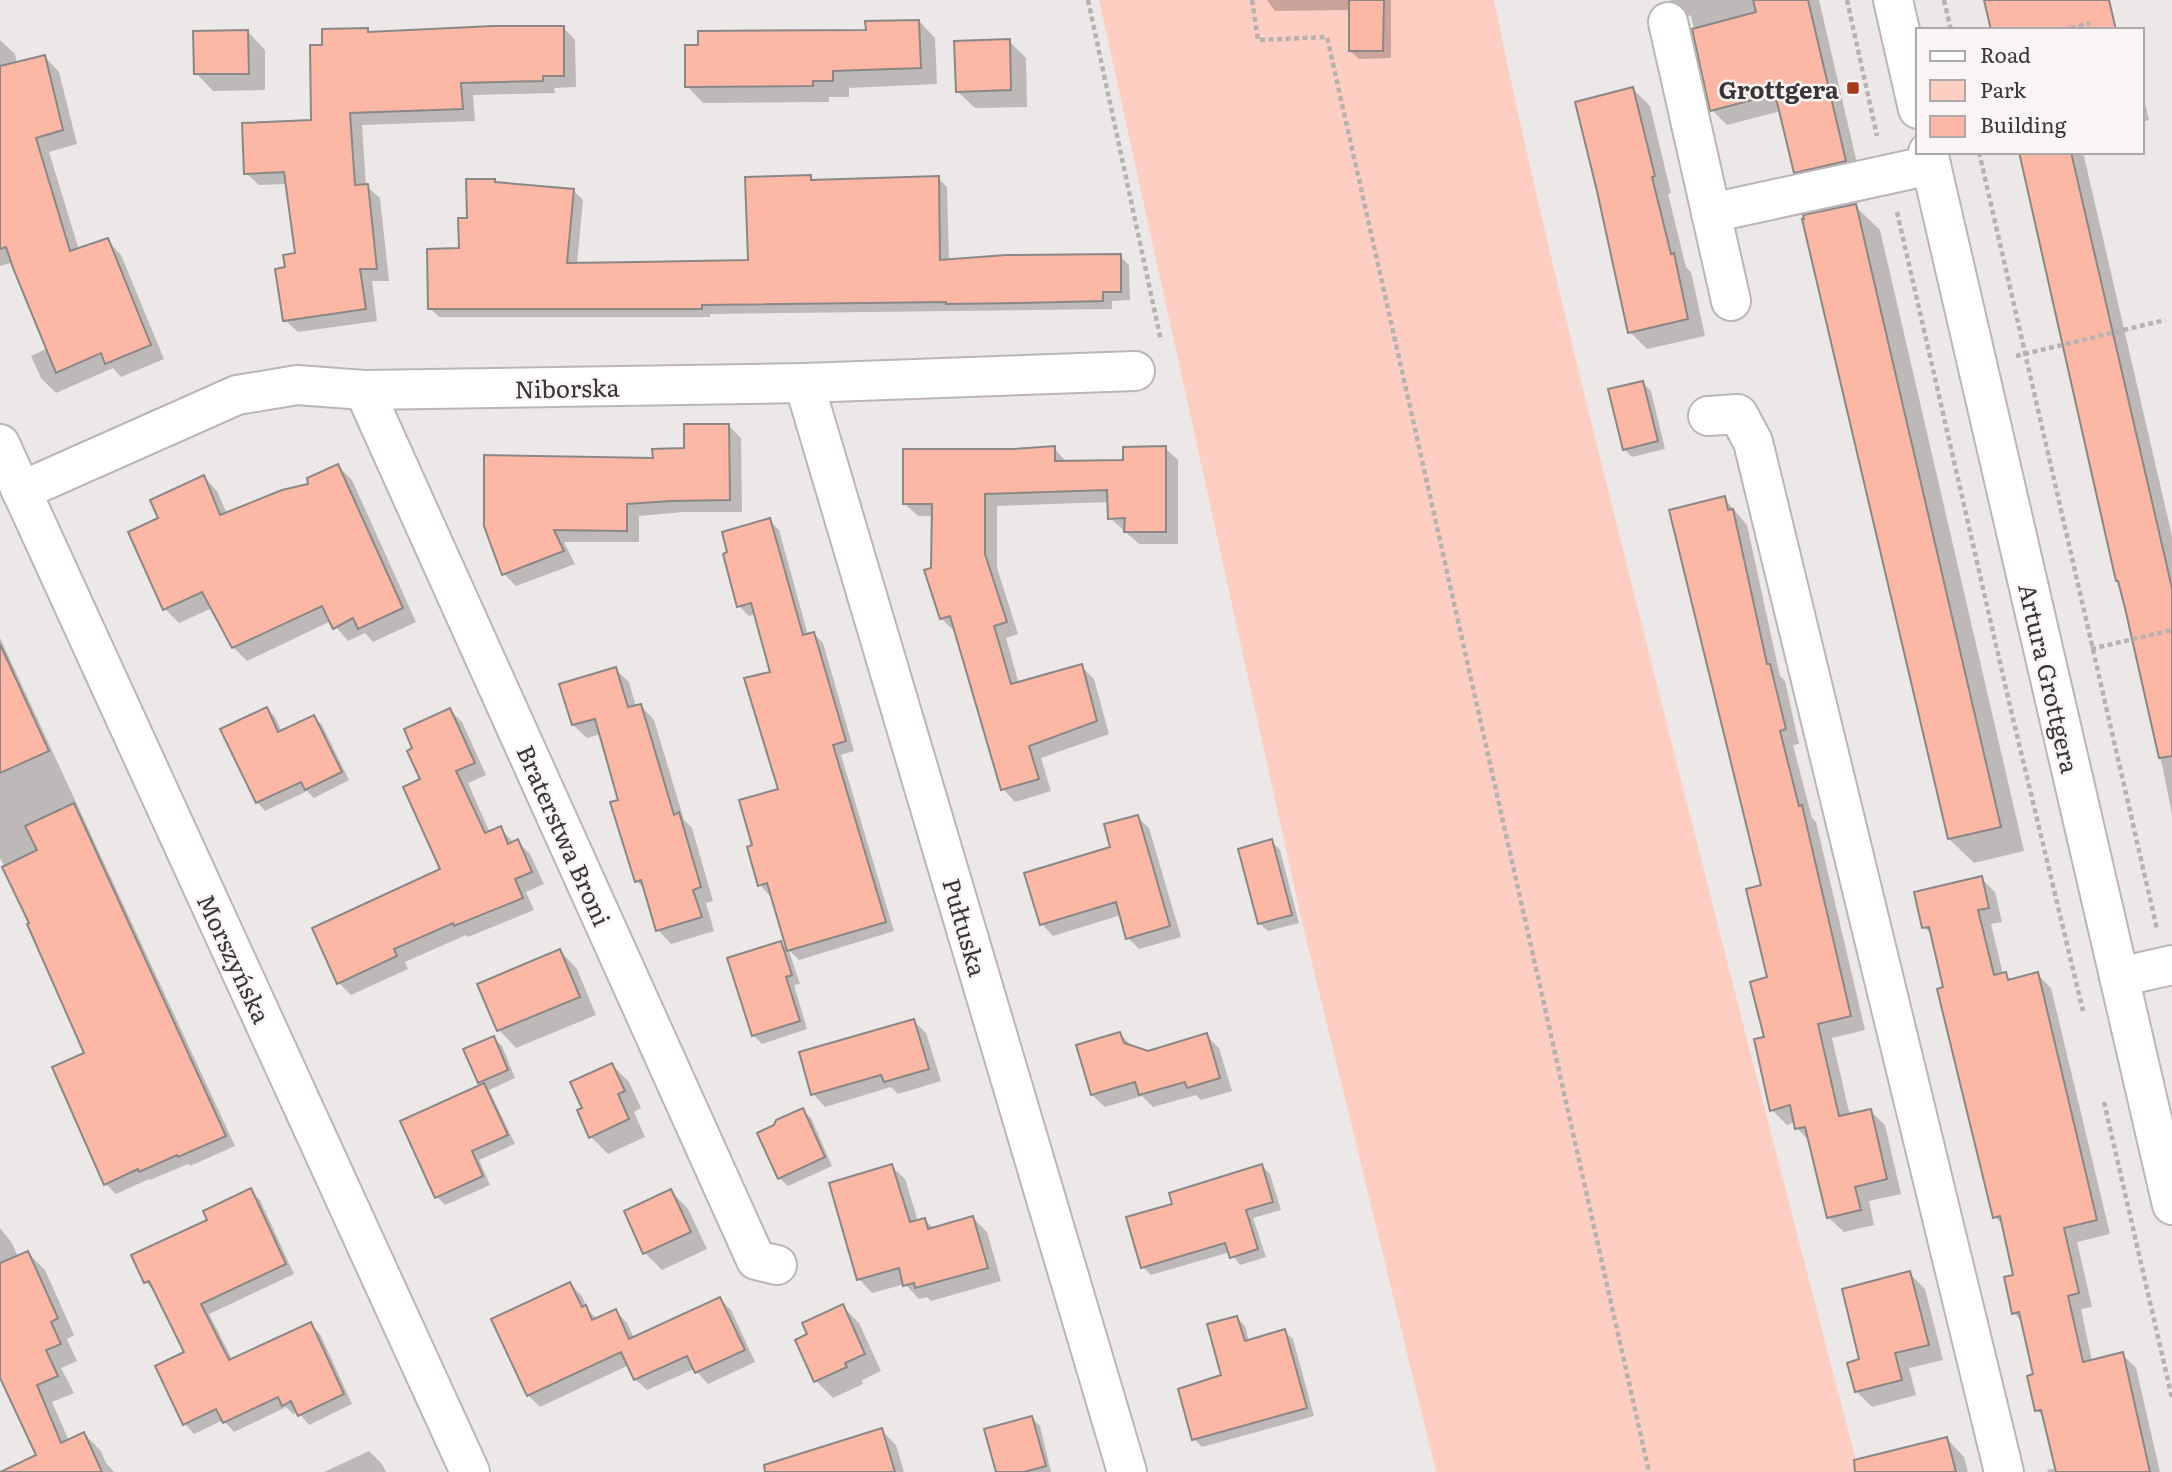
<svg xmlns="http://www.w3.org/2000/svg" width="2172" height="1472" font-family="Literata,serif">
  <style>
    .green { fill: #fdcec1 }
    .shadow { fill: #0003 }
    .building { fill: #fcb8a5; stroke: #8b8786; stroke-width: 2 }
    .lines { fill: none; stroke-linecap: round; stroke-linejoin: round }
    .minor-casing { stroke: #bbb6b5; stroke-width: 42 }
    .major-casing { stroke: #bbb6b5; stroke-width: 42 }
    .path { stroke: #b5b2b1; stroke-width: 4.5; stroke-dasharray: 5 3.5; stroke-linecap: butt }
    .minor { stroke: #fff; stroke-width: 38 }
    .major { stroke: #fff; stroke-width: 38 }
    .poi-dot { fill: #a43b1f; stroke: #faf5f4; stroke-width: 2.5 }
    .labels { text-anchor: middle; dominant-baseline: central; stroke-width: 5; stroke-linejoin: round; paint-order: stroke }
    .poi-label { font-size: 24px; font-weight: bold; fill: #383636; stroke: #faf5f4; text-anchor: end }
    .street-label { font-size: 24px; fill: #383636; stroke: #faf5f4 }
  </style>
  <rect width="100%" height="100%" fill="#ece8e7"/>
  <!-- green -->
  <path class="green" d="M1099 0H1494C1535 201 1586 401 1636 601 1709 892 1783 1182 1859 1472H1436L1301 918Z"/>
  <!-- shadow -->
  <g class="shadow">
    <polygon points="1267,0 1391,0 1391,58 1359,59 1350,51 1350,10 1275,11"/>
    <polygon points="1670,0 1819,0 1860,176 1810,187 1795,172 1781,111 1727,125 1712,110 1691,16 1686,15"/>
    <polygon points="919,21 935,38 937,84 849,88 849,97 829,97 829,102 703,103 687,86 868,32"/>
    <polygon points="563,27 575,40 576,87 554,88 555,93 473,95 475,121 362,125 366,186 380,198 389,281 372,281 377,321 298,332 285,320 287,268 297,255 288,184 259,185 246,173 313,122 323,47 367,30 371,34"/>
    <polygon points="248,32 265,50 265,90 213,91 196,73"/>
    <polygon points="0,40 15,54 17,64 45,57 59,72 77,144 49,152 79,250 107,240 121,255 164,359 121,377 113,368 56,393 41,378 31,356 102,323 14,262 0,266"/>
    <polygon points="1009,41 1026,58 1027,107 975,108 957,91"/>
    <polygon points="1633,89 1650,106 1671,193 1668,194 1686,267 1691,272 1705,336 1647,349 1630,332"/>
    <polygon points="2142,91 2149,120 2142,122"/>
    <polygon points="2020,152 2083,152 2172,536 2172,815 2163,769 2144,692 2146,692"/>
    <polygon points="810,177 815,181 938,178 947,187 949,261 1120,256 1129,265 1130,300 1112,301 1112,309 710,314 710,317 439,317 430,308 461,249 469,220 495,180 498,184 573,190 583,200 577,264 750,262"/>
    <polygon points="1855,206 1880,230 2024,851 1974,863 1949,839"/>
    <polygon points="1643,383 1651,391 1665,449 1632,457 1624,449"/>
    <polygon points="729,426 741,438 742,512 684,512 639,516 639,542 564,542 575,564 516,586 504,574 485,525 686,450"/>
    <polygon points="1054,448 1067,463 1125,462 1165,448 1178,460 1178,544 1139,544 1110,518 1110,502 997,506 997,568 1018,634 1006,638 1019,684 1081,666 1094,679 1109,734 1041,758 1051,791 1015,802 1003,789 956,630 954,631 941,618 933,569 933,516 918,516 905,504 1013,451"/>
    <polygon points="338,466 352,480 416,622 373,642 365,633 348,641 331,621 247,661 233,647 212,608 179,623 165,609 160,519 204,477 217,491 227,514 310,486"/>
    <polygon points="1724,498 1747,525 1780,676 1785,681 1799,744 1793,745 1812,818 1816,822 1865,1030 1832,1038 1850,1116 1870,1111 1885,1125 1901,1194 1869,1201 1874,1225 1844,1232 1829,1218 1810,1142 1797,1128 1795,1122 1787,1125 1772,1110 1766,1038 1769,978 1763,887"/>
    <polygon points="769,520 779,530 808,635 814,634 823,643 854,751 841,755 894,931 799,960 789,950 772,894 769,895 760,885 754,846 780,791 772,673 756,614 749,616 739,606"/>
    <polygon points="0,638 235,1146 190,1166 188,1164 150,1180 149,1179 116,1194 106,1184 87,1054 32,924 0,858"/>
    <polygon points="615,669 629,682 636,707 641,706 654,720 684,820 692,828 713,901 706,903 714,931 671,944 658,930 646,891 637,881 621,801 601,734 587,738 573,725"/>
    <polygon points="266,709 275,717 282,732 314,717 322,725 349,780 314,798 307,791 265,811 257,802"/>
    <polygon points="450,710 462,722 486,775 468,783 490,833 500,828 514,843 518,842 530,854 544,884 526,892 534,910 468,937 466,935 405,962 408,969 351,995 339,983 442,870 423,780"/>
    <polygon points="1137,817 1149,828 1181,937 1139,949 1128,938 1121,915 1053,936 1042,924 1027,874 1112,848"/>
    <polygon points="1271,841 1280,850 1299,923 1268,931 1259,923"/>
    <polygon points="1981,878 1995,892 2002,922 1991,924 2003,974 2012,980 2037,974 2051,988 2110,1234 2077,1242 2092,1307 2081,1309 2092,1361 2122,1354 2136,1368 2160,1472 2048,1472 2047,1470 2057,1468 2045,1418 2037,1410 2035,1375 2023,1323 2014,1313 2016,1276 2004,1226 1995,1217 1933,936 1924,927"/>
    <polygon points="781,943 789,951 800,984 794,985 807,1029 762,1044 754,1036 729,959"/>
    <polygon points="560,951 577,969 596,1015 516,1048 499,1030 479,985"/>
    <polygon points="914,1021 926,1033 941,1081 898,1094 891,1087 825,1107 813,1094 801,1053"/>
    <polygon points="1120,1034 1132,1046 1148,1053 1206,1035 1219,1048 1232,1091 1201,1100 1196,1095 1153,1107 1142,1096 1105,1107 1092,1095"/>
    <polygon points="493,1038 502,1046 515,1078 489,1090 515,1144 479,1160 490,1185 445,1205 437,1197 483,1085 465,1050"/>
    <polygon points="612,1065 629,1082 641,1108 634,1112 645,1137 608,1154 591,1137 585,1109"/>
    <polygon points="802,1110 811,1118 832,1166 788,1186 779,1178"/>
    <polygon points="891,1166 905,1179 918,1221 925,1220 934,1229 973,1218 987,1232 1001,1281 931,1301 927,1297 919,1299 905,1284 872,1293 859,1279"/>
    <polygon points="1262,1166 1270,1174 1281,1210 1253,1218 1266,1257 1240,1265 1230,1252 1151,1275 1143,1267 1174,1205"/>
    <polygon points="250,1190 260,1200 294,1274 209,1314 233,1361 310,1324 320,1334 352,1404 309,1425 298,1412 293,1414 286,1407 234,1432 223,1420 194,1434 185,1424 187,1353 155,1292 146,1282 209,1221"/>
    <polygon points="671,1191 688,1209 707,1249 662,1270 645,1253"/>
    <polygon points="0,1228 12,1243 18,1257 28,1253 45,1270 74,1335 67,1339 77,1361 61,1368 74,1393 52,1402 69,1441 84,1434 101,1451 106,1463 114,1472 45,1472 0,1374"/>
    <polygon points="1909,1273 1925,1289 1943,1360 1909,1368 1916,1395 1872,1407 1856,1391 1861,1361"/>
    <polygon points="570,1284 582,1296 588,1310 597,1319 616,1311 627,1323 634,1338 720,1299 731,1310 755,1362 708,1384 694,1369 647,1390 635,1379 629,1365 540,1407 528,1395"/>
    <polygon points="842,1306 859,1323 881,1371 862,1380 863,1384 833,1398 816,1381 809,1335"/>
    <polygon points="1237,1318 1245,1326 1249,1341 1284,1331 1293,1339 1314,1416 1202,1447 1194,1439 1223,1376"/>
    <polygon points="1032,1418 1040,1426 1051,1472 999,1472"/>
    <polygon points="881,1430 896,1445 904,1472 824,1472"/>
    <polygon points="1947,1439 1964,1457 1968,1472 1887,1472"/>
    <polygon points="369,1451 382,1464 386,1472 324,1472"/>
  </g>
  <!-- building -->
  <g class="building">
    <polygon points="1349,0 1384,0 1383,51 1349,51"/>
    <polygon points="1753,0 1808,0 1846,161 1794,173 1775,94 1710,111 1692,29 1756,12"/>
    <polygon points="1984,0 2109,0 2116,30 1991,30"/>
    <polygon points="919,20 921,68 833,71 833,81 813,81 813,86 685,87 685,45 698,45 698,31 866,30 865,21"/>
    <polygon points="493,26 564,26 564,76 543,76 543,81 461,83 463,109 350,113 355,185 368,184 377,269 360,269 366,309 283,321 275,269 285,267 283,255 295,253 284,172 244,174 242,123 311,120 310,45 322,45 322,29 368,28 368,32"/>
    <polygon points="248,30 249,74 194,74 193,31"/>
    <polygon points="1010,39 1011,90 956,92 954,41"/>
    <polygon points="45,55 63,130 36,138 70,251 108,238 151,345 105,364 101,353 56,373 13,268 6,247 0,249 0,66"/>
    <polygon points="1633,87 1655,176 1652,177 1671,254 1674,253 1688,319 1628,333 1597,191 1575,102"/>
    <polygon points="2019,152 2071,152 2172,588 2172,756 2159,758 2125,608 2118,581 2116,581"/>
    <polygon points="811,175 811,180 939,176 940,260 1006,255 1121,254 1121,292 1103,292 1103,301 1020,303 946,304 946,302 702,305 702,309 428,309 427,249 459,248 458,218 467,218 466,179 495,179 495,182 574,189 567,263 638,262 748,260 745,177"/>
    <polygon points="1856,204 2001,827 1948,839 1802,219 1804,219 1803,215"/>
    <polygon points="1643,381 1658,441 1623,450 1608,389"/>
    <polygon points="684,424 729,424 730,500 671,501 627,504 627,531 554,530 564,551 502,575 484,526 484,455 653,458 652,449 684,448"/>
    <polygon points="1055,446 1055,461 1123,460 1123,447 1166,446 1166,532 1124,532 1125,518 1108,519 1107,490 985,494 985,554 1007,622 994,626 1011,684 1082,664 1097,721 1029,746 1039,779 1001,790 950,616 940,619 924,570 931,568 932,504 903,504 903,449 1013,449"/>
    <polygon points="338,464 403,608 358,629 353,618 333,629 322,606 232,648 202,592 163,610 128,532 158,518 150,500 204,475 220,515 282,490 308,484 307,478"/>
    <polygon points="1725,496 1728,510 1733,509 1767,664 1770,664 1786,729 1780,731 1799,806 1802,805 1851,1016 1818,1024 1839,1116 1871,1109 1887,1179 1855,1187 1861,1210 1827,1218 1805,1127 1795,1129 1790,1105 1770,1111 1754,1039 1764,1037 1750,982 1767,977 1746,889 1761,885 1669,510"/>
    <polygon points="770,518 803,635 814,632 846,741 833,745 886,922 787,951 767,883 758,886 747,847 752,845 739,800 778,789 744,678 770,672 751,603 737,607 723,554 727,552 722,532"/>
    <polygon points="0,644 49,751 0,773"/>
    <polygon points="616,667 628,707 641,704 674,815 679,812 701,887 693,890 702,917 656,931 641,880 635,882 610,802 618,800 595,719 572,725 559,684"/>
    <polygon points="267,707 278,732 314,715 342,772 305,790 301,782 256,803 220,729"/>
    <polygon points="450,708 475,763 456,771 485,833 501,826 508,844 518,839 532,872 515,879 523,898 454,926 453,923 394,949 397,956 337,984 312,928 440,869 403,787 420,779 407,751 412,748 404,729"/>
    <polygon points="74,803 226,1136 178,1157 177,1155 139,1172 138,1169 104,1185 52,1067 84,1053 27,924 29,923 2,867 37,850 25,826"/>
    <polygon points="1138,815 1170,926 1126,939 1116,902 1040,925 1024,873 1110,847 1104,824"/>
    <polygon points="1272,839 1292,915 1258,924 1238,849"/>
    <polygon points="1982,876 1989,908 1978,910 1994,975 2006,972 2008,980 2038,972 2097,1220 2064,1228 2079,1293 2068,1296 2083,1362 2123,1352 2150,1472 2056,1472 2041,1410 2035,1411 2027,1376 2033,1374 2019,1312 2012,1314 2004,1277 2013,1275 2000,1216 1993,1218 1937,989 1943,987 1929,927 1922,928 1914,892"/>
    <polygon points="781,941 792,975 786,977 800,1021 752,1036 727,958"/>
    <polygon points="560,949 580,997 497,1031 477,984"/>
    <polygon points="914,1019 929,1069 884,1082 881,1075 811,1095 799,1052"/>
    <polygon points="1120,1032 1124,1043 1148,1051 1207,1033 1220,1078 1187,1088 1185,1082 1139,1095 1135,1082 1091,1095 1076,1045"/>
    <polygon points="494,1036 508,1070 478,1083 463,1049"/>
    <polygon points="612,1063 625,1091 618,1094 629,1119 589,1138 577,1110 582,1108 570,1082"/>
    <polygon points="484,1083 508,1135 472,1151 483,1176 435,1198 400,1121"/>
    <polygon points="803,1108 825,1157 778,1179 757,1133 774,1125 776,1120"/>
    <polygon points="892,1164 910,1222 925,1218 928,1229 973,1216 988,1268 915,1288 914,1283 903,1286 899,1268 857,1280 829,1183"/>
    <polygon points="1262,1164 1273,1202 1246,1210 1258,1249 1230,1258 1225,1243 1141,1268 1126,1217 1172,1204 1169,1193"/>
    <polygon points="251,1188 286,1264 201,1304 229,1360 311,1322 344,1394 298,1416 291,1401 282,1406 278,1397 223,1423 216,1409 183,1425 155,1366 184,1352 149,1281 144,1283 131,1255 207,1220 203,1211"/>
    <polygon points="671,1189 691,1232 643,1254 624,1211"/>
    <polygon points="28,1251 58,1318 51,1322 61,1344 46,1350 58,1376 37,1385 61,1443 84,1432 102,1472 0,1472 36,1455 0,1378 0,1263"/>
    <polygon points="1910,1271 1929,1345 1895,1353 1902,1380 1855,1392 1847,1363 1859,1359 1842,1289"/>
    <polygon points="570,1282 582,1307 586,1305 592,1320 616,1309 629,1339 720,1297 745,1350 695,1373 687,1356 634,1380 621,1352 527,1396 491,1319"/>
    <polygon points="843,1304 865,1354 845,1363 847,1367 814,1382 795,1340 807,1334 802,1323"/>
    <polygon points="1237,1316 1245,1341 1285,1329 1307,1408 1192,1440 1178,1389 1221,1375 1207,1324"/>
    <polygon points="1032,1416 1046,1466 1024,1472 996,1472 984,1429"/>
    <polygon points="882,1428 895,1472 765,1472 764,1465"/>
    <polygon points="1947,1437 1956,1472 1855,1472 1854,1460"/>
  </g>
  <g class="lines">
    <!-- minor casing -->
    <g class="minor-casing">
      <g id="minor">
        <polyline points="1668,22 1731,301"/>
        <polyline points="1711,213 1931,165"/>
        <polyline points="804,383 1127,1472"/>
        <polyline points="364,390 756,1260 777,1265"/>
        <polyline points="1708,416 1738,414 1753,442 2004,1472"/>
        <polyline points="0,444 470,1472"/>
        <polyline points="21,491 237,395 297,385 364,390 804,383 1135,371"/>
        <polyline points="2119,977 2172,965"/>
      </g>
    </g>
    <!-- major casing -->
    <g class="major-casing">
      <g id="major">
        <polyline points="1893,0 1918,109"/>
        <polyline points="1928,152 2172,1205"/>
      </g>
    </g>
    <!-- path -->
    <g class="path">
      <polyline points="1088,0 1161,341"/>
      <polyline points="1252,0 1258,40 1327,37 1649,1472"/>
      <polyline points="1847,0 1877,136"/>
      <polyline points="1944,0 1951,30"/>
      <polyline points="2062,30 2090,23"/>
      <polyline points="1979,152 2157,929"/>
      <polyline points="1897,212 2009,702 2083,1011"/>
      <polyline points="2016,356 2165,320"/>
      <polyline points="2091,649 2172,630"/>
      <polyline points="2104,1102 2172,1398"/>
    </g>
    <!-- minor -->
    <use href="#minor" class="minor"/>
    <!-- major -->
    <use href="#major" class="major"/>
  </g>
  <!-- markers -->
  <rect class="poi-dot" x="1846" y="81" width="14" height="14" rx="3.5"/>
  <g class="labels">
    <!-- poi labels -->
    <g class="poi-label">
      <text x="1839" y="88">Grottgera</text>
    </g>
    <!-- street labels -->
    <g class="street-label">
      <text transform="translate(567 387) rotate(-1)">Niborska</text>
      <text transform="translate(2050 678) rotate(77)">Artura Grottgera</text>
      <text transform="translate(565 835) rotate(66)">Braterstwa Broni</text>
      <text transform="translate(966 927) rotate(74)">Pułtuska</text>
      <text transform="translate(235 958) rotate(65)">Morszyńska</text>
    </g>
  </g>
  <!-- legend -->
  <rect x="1916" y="28" width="228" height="126" fill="#faf5f4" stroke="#aca9a8" stroke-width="2"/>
  <rect x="1930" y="51" width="35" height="10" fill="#ffffff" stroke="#aca9a8" stroke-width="2"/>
  <text x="1980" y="63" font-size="21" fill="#383636">Road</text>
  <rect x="1930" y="80" width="35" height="21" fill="#fdcec1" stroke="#aca9a8" stroke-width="2"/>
  <text x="1980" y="98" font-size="21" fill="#383636">Park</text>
  <rect x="1930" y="116" width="35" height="21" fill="#fcb8a5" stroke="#aca9a8" stroke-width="2"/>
  <text x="1980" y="133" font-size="21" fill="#383636">Building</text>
</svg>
